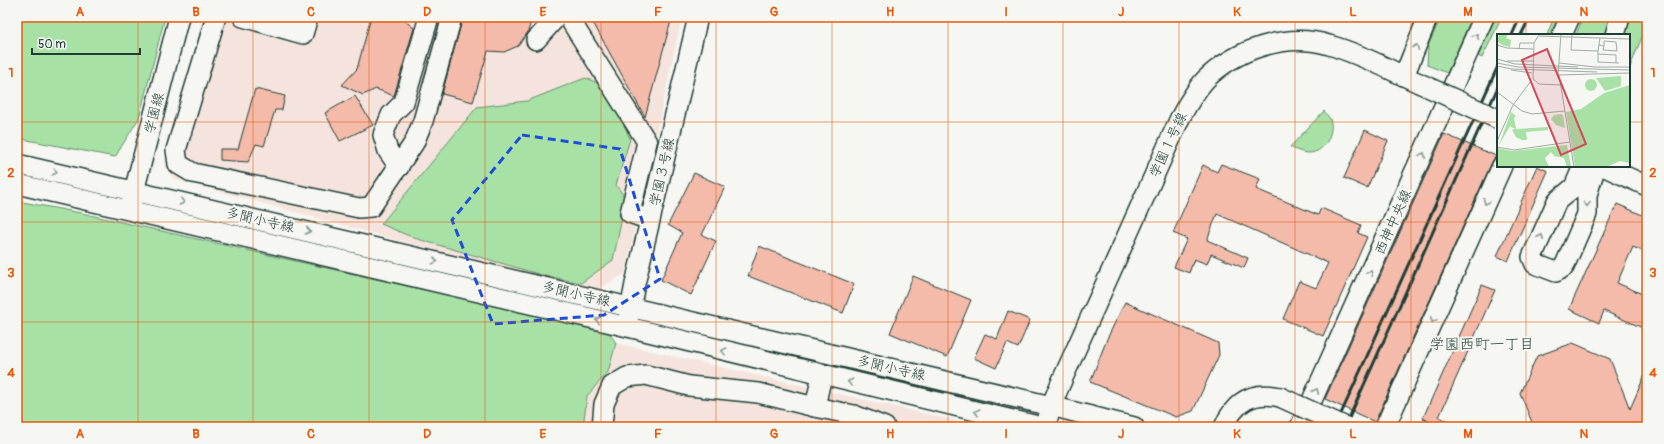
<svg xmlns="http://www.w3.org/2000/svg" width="1664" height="444" font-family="Pangolin,'Klee One',sans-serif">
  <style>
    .built { fill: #f5e4dd }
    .green { fill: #a8e1a6; stroke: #648f6d }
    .building { fill: #f4bbab; stroke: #1f3d34 }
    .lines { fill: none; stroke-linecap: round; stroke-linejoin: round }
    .minor-casing { stroke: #1f3d34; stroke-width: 22 }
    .minor { stroke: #f6f6f2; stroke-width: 19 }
    .rail { stroke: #1f3d34; stroke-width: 3 }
    .minor-bridge-casing { stroke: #1f3d34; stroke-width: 22; stroke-linecap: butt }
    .minor-bridge { stroke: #f6f6f2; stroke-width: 19 }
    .oneway { stroke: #8a9a93 }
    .marked { fill: none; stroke: #1d4ed8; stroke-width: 3; stroke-dasharray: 8 5; stroke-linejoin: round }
    .grid { fill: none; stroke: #e8590c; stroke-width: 1; stroke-opacity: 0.55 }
    .labels { text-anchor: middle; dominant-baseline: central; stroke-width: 4; stroke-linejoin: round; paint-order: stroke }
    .street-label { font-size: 14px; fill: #1f3d34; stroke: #f6f6f2 }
    .neighbourhood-label { font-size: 15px; fill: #1f3d34; stroke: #f6f6f2 }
    .inset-road { fill: none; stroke: #a0aca6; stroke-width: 1 }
    .view { fill: #d1495b; fill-opacity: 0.15; stroke: #d1495b; stroke-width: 2 }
    .inset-edge { fill: none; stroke: #1f3d34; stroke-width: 2 }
    .neatline { fill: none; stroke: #e8590c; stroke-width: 1.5 }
    .grid-label { font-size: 13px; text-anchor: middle; font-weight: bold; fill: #e8590c }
  </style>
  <rect width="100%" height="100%" fill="#f6f6f2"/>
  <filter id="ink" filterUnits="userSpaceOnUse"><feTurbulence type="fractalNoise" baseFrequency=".025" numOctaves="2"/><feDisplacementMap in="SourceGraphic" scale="8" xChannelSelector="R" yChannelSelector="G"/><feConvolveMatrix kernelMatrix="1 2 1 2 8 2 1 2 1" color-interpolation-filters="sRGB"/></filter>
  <g filter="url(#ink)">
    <!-- built -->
    <g class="built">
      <polygon points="203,17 682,17 625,274 591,293 174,179 164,166"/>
      <polygon points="616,343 984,427 583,427 587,396 608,372"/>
    </g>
    <!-- green -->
    <g class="green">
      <polygon points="17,17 165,17 139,118 115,157 17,138"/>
      <polygon points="1441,17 1472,17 1447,73 1427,65 1428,46"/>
      <polygon points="1496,17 1502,17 1482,58 1478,56"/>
      <polygon points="1554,17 1560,17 1552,35 1547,35"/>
      <polygon points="1583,17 1613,17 1607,35 1576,35"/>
      <polygon points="1629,17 1647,17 1647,24 1629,70 1629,35 1626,35"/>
      <path d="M585 78C611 84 621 117 630 139L616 185 626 199 613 260 581 283 542 275 414 238 381 224 477 107 527 101Z"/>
      <path d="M1324 111C1326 114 1329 117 1330 119 1335 133 1324 153 1309 153 1302 153 1296 150 1290 147Z"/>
      <polygon points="17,201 81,213 608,331 616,343 608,372 587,396 583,427 17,427"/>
    </g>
    <!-- building -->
    <g class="building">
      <polygon points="371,17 400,17 414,28 394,96 376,89 363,95 342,85 357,69"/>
      <polygon points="463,17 532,17 528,32 518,46 504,52 488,51 473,102 442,94"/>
      <polygon points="590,17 672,17 645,117"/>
      <polygon points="255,89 285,96 282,110 275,110 264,146 256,144 248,162 220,160 220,149 238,149"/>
      <polygon points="355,96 373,125 340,141 325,113"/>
      <polygon points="1365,130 1388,141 1367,188 1344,178"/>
      <polygon points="1444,134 1496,156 1492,162 1375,422 1325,399"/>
      <polygon points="1221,164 1260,179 1256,189 1318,215 1321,208 1361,225 1358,233 1367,237 1323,336 1283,319 1299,281 1316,288 1328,263 1217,214 1207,240 1248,258 1244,268 1211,254 1207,264 1194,259 1189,273 1174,267 1187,239 1173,233 1203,165 1217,172"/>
      <polygon points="1537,166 1548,171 1508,261 1497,256"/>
      <polygon points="694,173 725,187 702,235 716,241 691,295 661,280 682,233 668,225"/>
      <polygon points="1617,204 1647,217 1647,253 1633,247 1617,283 1647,296 1647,319 1643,328 1604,311 1599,323 1569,309"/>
      <polygon points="759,246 854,284 843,313 748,276"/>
      <polygon points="913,276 971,300 947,357 890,333"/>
      <polygon points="1482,285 1495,290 1439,417 1462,427 1428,427 1430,422 1423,418"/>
      <polygon points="1125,302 1218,343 1219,355 1193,411 1176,417 1090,382 1107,339"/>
      <polygon points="1008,311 1030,320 1018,348 1007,343 996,368 974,358 985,334 997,339"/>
      <polygon points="1573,343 1610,359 1630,409 1647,370 1647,427 1534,427 1520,393 1537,356"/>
    </g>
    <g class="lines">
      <!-- minor casing -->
      <g class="minor-casing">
        <g id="minor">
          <polyline points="216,17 176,150 178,164 193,173 359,208 371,207 414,143 423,121 452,17"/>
          <polyline points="243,17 303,34 308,17"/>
          <polyline points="572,23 647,142 630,213 650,220"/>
          <polyline points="1562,35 1570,17"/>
          <polyline points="1615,35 1620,17"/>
          <polyline points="536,40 554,20"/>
          <polyline points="1404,76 1428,17"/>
          <polyline points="17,164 826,353 1051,406 1134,427"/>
          <polyline points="1583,166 1574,187 1557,201 1532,257 1535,264 1556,272 1564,267 1587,214 1587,195 1596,166"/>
          <polyline points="1603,166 1647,186"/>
          <polyline points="399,167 388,151 383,135 391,115 404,102 429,17"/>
          <polyline points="17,184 603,321 1042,427"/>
          <polyline points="131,203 179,17"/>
          <polyline points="628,320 635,284 698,17"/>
          <polyline points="815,407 822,375"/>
          <path d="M1048 418 1051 406 1063 378 1180 118C1187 105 1195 91 1205 80 1236 49 1287 32 1329 45 1361 54 1390 70 1419 83"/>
          <polyline points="602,427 604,404 612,386 627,377 646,375 689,386 758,393 815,407 854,415 885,427"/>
          <path d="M1224 427C1235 401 1253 391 1280 397"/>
          <polyline points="1300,427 1484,17"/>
          <polyline points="1385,427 1502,166"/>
        </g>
      </g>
      <!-- minor -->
      <use href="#minor" class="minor"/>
      <!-- rail -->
      <g class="rail">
        <polyline points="1512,35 1520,17"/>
        <polyline points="1521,35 1530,17"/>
        <polyline points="1335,427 1498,66"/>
        <polyline points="1345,427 1498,87"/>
      </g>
      <!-- minor-bridge casing -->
      <g class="minor-bridge-casing">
        <g id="minor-bridge">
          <polyline points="1419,83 1498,119"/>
          <polyline points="1280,397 1346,427"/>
        </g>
      </g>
      <!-- minor-bridge -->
      <use href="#minor-bridge" class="minor-bridge"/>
    </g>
    <!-- one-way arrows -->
    <defs><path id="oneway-chevron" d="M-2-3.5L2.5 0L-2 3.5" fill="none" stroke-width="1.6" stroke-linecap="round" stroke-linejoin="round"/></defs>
    <g class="oneway">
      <use href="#oneway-chevron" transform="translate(1476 36) rotate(-66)"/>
      <use href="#oneway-chevron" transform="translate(1416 47) rotate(-68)"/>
      <use href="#oneway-chevron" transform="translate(1423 155) rotate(-66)"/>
      <use href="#oneway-chevron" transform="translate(55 172) rotate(13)"/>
      <use href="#oneway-chevron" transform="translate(182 202) rotate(13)"/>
      <use href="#oneway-chevron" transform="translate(1486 202) rotate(114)"/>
      <use href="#oneway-chevron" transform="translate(1587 204) rotate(89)"/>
      <use href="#oneway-chevron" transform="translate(308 231) rotate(13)"/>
      <use href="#oneway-chevron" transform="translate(1541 237) rotate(-65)"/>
      <use href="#oneway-chevron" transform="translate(435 261) rotate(13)"/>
      <use href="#oneway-chevron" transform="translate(1370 273) rotate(-66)"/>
      <use href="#oneway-chevron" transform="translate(598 320) rotate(-167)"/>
      <use href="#oneway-chevron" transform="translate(1433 320) rotate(114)"/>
      <use href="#oneway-chevron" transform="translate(724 351) rotate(-166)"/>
      <use href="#oneway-chevron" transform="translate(850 382) rotate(-167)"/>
      <use href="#oneway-chevron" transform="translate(1316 391) rotate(-66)"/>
      <use href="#oneway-chevron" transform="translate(977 412) rotate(-167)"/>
    </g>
  </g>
  <!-- marked area -->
  <path class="marked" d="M522 135 620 149 660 279 604 315 493 324 452 220Z"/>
  <!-- grid -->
  <path class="grid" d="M138 17V427M253 17V427M369 17V427M485 17V427M601 17V427M716 17V427M832 17V427M948 17V427M1063 17V427M1179 17V427M1295 17V427M1411 17V427M1526 17V35M17 122H1498M1629 122H1647M1526 166V427M17 222H1647M17 322H1647"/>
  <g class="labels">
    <!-- street labels -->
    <g class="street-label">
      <text transform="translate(154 113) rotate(-75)">学園線</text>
      <text transform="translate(1168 145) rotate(-65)">学園１号線</text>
      <text transform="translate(662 172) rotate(-77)">学園３号線</text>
      <text transform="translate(260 220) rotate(13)">多聞小寺線</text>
      <text transform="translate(1393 222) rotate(-66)">西神中央線</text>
      <text transform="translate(576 294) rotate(13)">多聞小寺線</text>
      <text transform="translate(891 368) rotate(13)">多聞小寺線</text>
    </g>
    <!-- neighbourhood labels -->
    <g class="neighbourhood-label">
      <text x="1482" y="344">学園西町一丁目</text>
    </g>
  </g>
  <!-- overview -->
  <g transform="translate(1497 34)">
    <rect width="133" height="133" fill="#f6f6f2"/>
    <path d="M2 0H11L9 4 14 6 13 13 5 11 0 7ZM124 42V52L108 57 99 44ZM88 51a6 6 0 1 1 12 0a6 6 0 1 1-12 0ZM133 51V129L123 127 109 133H78L69 78 84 75 107 59ZM14 78 19 82 17 84 19 95 51 93V96L29 98 30 106H25L19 103 15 96 18 95 13 92 2 111ZM64 80 66 81 68 94 59 91 54 85 57 81ZM70 111 74 133H70L67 124 57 122 54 118 48 124 52 133H0V114L15 117Z" fill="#a8e1a6"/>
    <path class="inset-road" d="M64 0 61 41 133 39M75 0 74 16 101 17 103 4M0 11 10 14 36 15M102 11 107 12 106 16 120 17 119 8 107 7V12M22 15 23 9H37M101 17V28L122 29M101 20 119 21V29M0 25 18 30 81 33M10 27H36M0 29 21 33 133 36M62 29 98 33H133M0 32 15 35 100 38M14 36 35 39M62 41 77 133M64 51 42 50 36 45 37 9 41 2 133 5M0 58 25 77 35 80 68 77M0 107 16 71 34 47M0 113 17 116 73 108"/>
    <path class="view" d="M50 15 89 110 64 121 25 26Z"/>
    <rect width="133" height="133" class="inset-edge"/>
  </g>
  <!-- margin -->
  <rect width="1664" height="444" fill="none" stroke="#f6f6f2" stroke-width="44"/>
  <!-- scale -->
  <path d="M32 48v6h108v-6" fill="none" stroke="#1f3d34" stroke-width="2"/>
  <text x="38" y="48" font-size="12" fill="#1f3d34" stroke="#f6f6f2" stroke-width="3" paint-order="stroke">50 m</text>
  <rect x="22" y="22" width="1620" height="400" class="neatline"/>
  <g class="grid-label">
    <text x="80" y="16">A</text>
    <text x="196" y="16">B</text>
    <text x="311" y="16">C</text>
    <text x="427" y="16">D</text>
    <text x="543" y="16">E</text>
    <text x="658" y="16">F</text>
    <text x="774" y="16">G</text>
    <text x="890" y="16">H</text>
    <text x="1006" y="16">I</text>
    <text x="1121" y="16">J</text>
    <text x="1237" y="16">K</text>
    <text x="1353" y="16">L</text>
    <text x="1468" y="16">M</text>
    <text x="1584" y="16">N</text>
    <text x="11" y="77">1</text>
    <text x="1653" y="77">1</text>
    <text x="11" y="177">2</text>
    <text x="1653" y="177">2</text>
    <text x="11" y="277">3</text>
    <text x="1653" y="277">3</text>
    <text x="11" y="377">4</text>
    <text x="1653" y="377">4</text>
    <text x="80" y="438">A</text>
    <text x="196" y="438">B</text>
    <text x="311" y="438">C</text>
    <text x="427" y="438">D</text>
    <text x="543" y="438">E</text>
    <text x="658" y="438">F</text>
    <text x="774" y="438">G</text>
    <text x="890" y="438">H</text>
    <text x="1006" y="438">I</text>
    <text x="1121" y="438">J</text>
    <text x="1237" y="438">K</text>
    <text x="1353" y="438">L</text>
    <text x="1468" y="438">M</text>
    <text x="1584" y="438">N</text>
  </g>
</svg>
